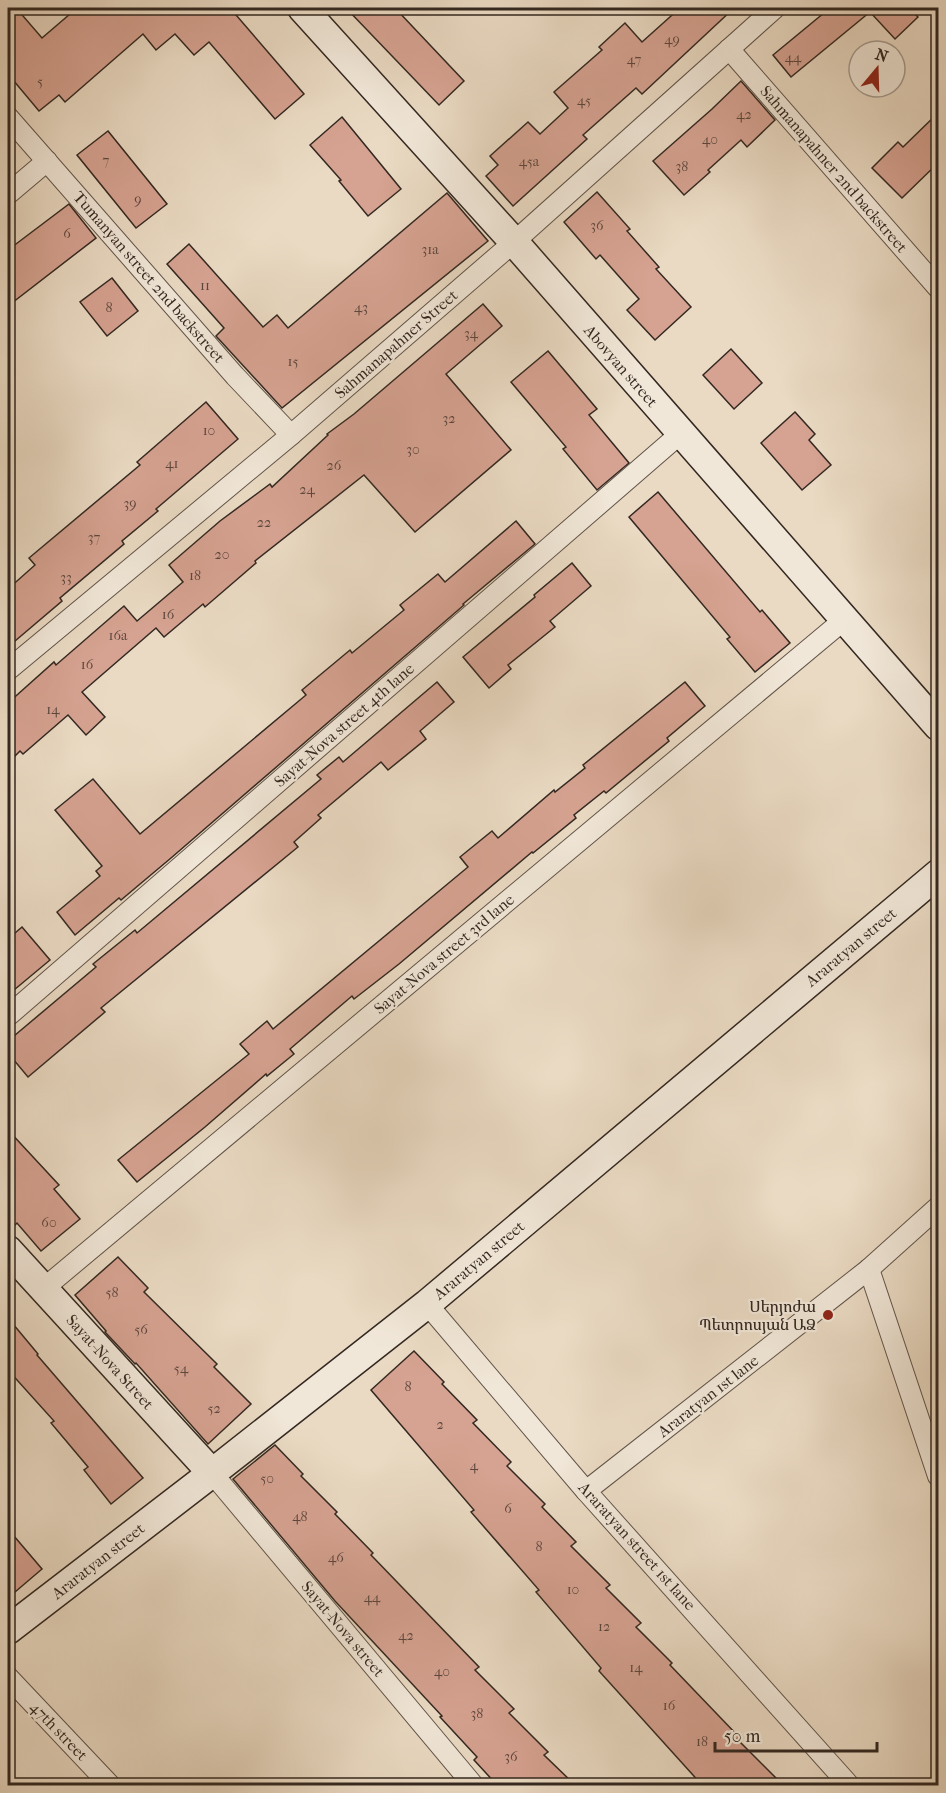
<svg xmlns="http://www.w3.org/2000/svg" width="946" height="1793" font-family="'IM FELL French Canon','Noto Serif Armenian',serif">
  <style>
    .building { fill: #d6a291; stroke: #332821; stroke-width: 1.5 }
    .lines { fill: none; stroke-linecap: round; stroke-linejoin: round }
    .street-casing { stroke: #61544a; stroke-width: 22 }
    .secondary-casing { stroke: #332821; stroke-width: 31 }
    .street { stroke: #f1e7d8; stroke-width: 20 }
    .secondary { stroke: #f1e7d8; stroke-width: 28 }
    .poi-dot { fill: #8f2418; stroke: #f1e7d8; stroke-width: 2 }
    .labels { text-anchor: middle; dominant-baseline: central; stroke-width: 4.5; stroke-linejoin: round; paint-order: stroke }
    .number-label { font-size: 14px; fill: #5c463d }
    .street-label { font-size: 16px; fill: #332821; stroke: #f1e7d8 }
    .poi-label { font-size: 16px; fill: #332821; stroke: #f1e7d8; text-anchor: end }
  </style>
  <rect width="100%" height="100%" fill="#eadac3"/>
  <filter id="stains"><feTurbulence type="fractalNoise" baseFrequency=".00333" numOctaves="4"/><feColorMatrix values="0 0 0 0 .2 0 0 0 0 .09 0 0 0 0 .02 0 0 0 .5 -.17"/></filter>
  <radialGradient id="worn" r=".72"><stop offset=".6" stop-color="#630" stop-opacity="0"/><stop offset="1" stop-color="#630" stop-opacity=".3"/></radialGradient>
  <!-- building -->
  <g class="building">
    <polygon points="77,8 230,8 304,94 275,119 209,42 194,55 175,34 156,50 143,34 65,102 59,95 39,111 8,74 8,17 17,9 42,38"/>
    <polygon points="346,8 395,8 464,81 439,105"/>
    <polygon points="680,8 734,8 642,94 636,88 583,135 587,139 513,206 486,176 498,165 490,156 528,122 540,134 568,108 554,92 602,50 599,47 625,23 642,42"/>
    <polygon points="830,8 909,8 918,17 895,39 870,12 791,77 773,55"/>
    <polygon points="741,81 775,120 747,147 741,140 708,170 710,172 684,195 653,161 712,109"/>
    <polygon points="939,112 939,162 902,198 872,168 898,142 903,147"/>
    <polygon points="342,117 401,189 368,216 339,181 341,180 310,145"/>
    <polygon points="108,131 167,204 136,228 77,155"/>
    <polygon points="597,192 630,229 627,231 659,267 656,269 691,307 655,340 627,310 639,299 600,255 596,259 564,222"/>
    <polygon points="447,193 488,241 282,408 216,336 224,328 167,264 189,244 263,327 277,315 288,328"/>
    <polygon points="69,204 96,238 8,306 8,250"/>
    <polygon points="112,278 138,311 107,336 80,302"/>
    <polygon points="483,304 502,326 446,374 511,450 415,532 364,475 255,561 256,563 205,607 203,604 164,637 156,628 82,692 105,717 86,735 68,715 23,754 20,751 8,763 8,703 54,662 56,665 124,606 137,621 183,582 169,565 220,521 270,484 272,487 328,435 327,434 354,414"/>
    <polygon points="731,349 762,383 734,409 703,375"/>
    <polygon points="548,351 597,409 589,415 629,463 597,490 563,449 566,447 511,382"/>
    <polygon points="206,402 238,439 156,509 158,511 122,541 124,544 60,598 62,601 8,647 8,589 35,565 29,558 140,465 137,462"/>
    <polygon points="795,412 815,434 809,440 831,465 802,490 761,443"/>
    <polygon points="658,492 760,612 762,610 790,643 755,672 727,639 730,637 629,517"/>
    <polygon points="516,521 535,544 463,604 464,605 171,858 121,900 119,898 75,935 57,912 100,876 96,871 102,866 55,810 93,779 140,834 306,695 302,690 350,650 352,653 404,610 400,605 438,574 445,582"/>
    <polygon points="572,563 591,586 550,621 555,627 508,665 511,669 489,688 463,657 535,597 534,595"/>
    <polygon points="437,682 454,702 420,731 426,739 388,770 381,762 318,815 321,818 294,842 298,847 101,1008 105,1012 28,1077 8,1053 8,1041 96,967 93,964 135,930 137,933 321,779 317,775 339,757 343,762"/>
    <polygon points="685,682 705,706 667,738 669,741 606,793 604,791 574,815 576,818 533,853 532,852 399,964 354,999 352,996 290,1049 294,1054 267,1076 266,1074 205,1127 137,1182 118,1160 249,1054 240,1044 267,1021 273,1029 468,867 460,857 492,831 498,838 554,790 555,792 585,768 583,765"/>
    <polygon points="22,927 50,960 8,995 8,939"/>
    <polygon points="8,1130 59,1185 54,1189 80,1219 41,1251 17,1223 8,1232"/>
    <polygon points="118,1257 148,1288 144,1292 217,1364 214,1367 251,1404 208,1444 136,1363 135,1364 105,1332 106,1331 75,1295"/>
    <polygon points="8,1318 38,1354 37,1355 143,1478 111,1504 84,1470 88,1467 51,1423 54,1421 8,1370"/>
    <polygon points="414,1351 444,1382 442,1384 477,1420 473,1423 511,1462 507,1466 545,1504 542,1507 576,1542 571,1546 610,1585 606,1588 641,1623 636,1627 672,1663 670,1665 739,1737 737,1739 783,1785 702,1785 599,1671 601,1668 536,1592 539,1590 471,1512 474,1510 371,1390"/>
    <polygon points="275,1445 303,1474 301,1476 337,1512 335,1514 373,1553 371,1555 479,1667 475,1670 514,1709 509,1713 548,1752 544,1755 575,1785 497,1785 474,1760 477,1757 440,1717 442,1716 335,1601 233,1479"/>
    <polygon points="8,1529 42,1569 15,1592 8,1584"/>
  </g>
  <g class="lines">
    <!-- street casing -->
    <g class="street-casing">
      <g id="street">
        <polyline points="729,49 938,288"/>
        <polyline points="8,117 235,376 291,435"/>
        <polyline points="8,194 47,161"/>
        <polyline points="8,670 291,435 514,242 775,8"/>
        <polyline points="8,1016 680,434"/>
        <polyline points="869,1269 938,1476"/>
        <polyline points="43,1289 845,619"/>
        <polyline points="427,1304 586,1491 850,1786"/>
        <polyline points="212,1473 474,1786"/>
        <polyline points="586,1491 869,1269 938,1207"/>
        <polyline points="8,1677 111,1786"/>
      </g>
    </g>
    <!-- secondary casing -->
    <g class="secondary-casing">
      <g id="secondary">
        <polyline points="302,8 514,242 938,726"/>
        <polyline points="8,1250 212,1473"/>
        <polyline points="8,1630 212,1473 427,1304 938,874"/>
      </g>
    </g>
    <!-- street -->
    <use href="#street" class="street"/>
    <!-- secondary -->
    <use href="#secondary" class="secondary"/>
  </g>
  <!-- markers -->
  <circle class="poi-dot" cx="828" cy="1315" r="6"/>
  <g class="labels">
    <!-- number labels -->
    <g class="number-label">
      <text x="672" y="39">49</text>
      <text x="793" y="57">44</text>
      <text x="634" y="59">47</text>
      <text x="40" y="81">5</text>
      <text x="584" y="100">45</text>
      <text x="744" y="114">42</text>
      <text x="710" y="139">40</text>
      <text x="106" y="160">7</text>
      <text x="529" y="161">45a</text>
      <text x="682" y="166">38</text>
      <text x="138" y="199">9</text>
      <text x="597" y="225">36</text>
      <text x="67" y="233">6</text>
      <text x="430" y="249">31a</text>
      <text x="205" y="285">11</text>
      <text x="109" y="307">8</text>
      <text x="361" y="307">43</text>
      <text x="471" y="333">34</text>
      <text x="293" y="361">15</text>
      <text x="449" y="418">32</text>
      <text x="209" y="430">10</text>
      <text x="413" y="449">30</text>
      <text x="172" y="463">41</text>
      <text x="334" y="465">26</text>
      <text x="307" y="489">24</text>
      <text x="130" y="503">39</text>
      <text x="264" y="522">22</text>
      <text x="94" y="537">37</text>
      <text x="222" y="554">20</text>
      <text x="195" y="575">18</text>
      <text x="66" y="577">33</text>
      <text x="168" y="614">16</text>
      <text x="118" y="635">16a</text>
      <text x="87" y="664">16</text>
      <text x="53" y="709">14</text>
      <text x="49" y="1222">60</text>
      <text x="112" y="1292">58</text>
      <text x="141" y="1329">56</text>
      <text x="181" y="1368">54</text>
      <text x="408" y="1386">8</text>
      <text x="214" y="1408">52</text>
      <text x="440" y="1424">2</text>
      <text x="474" y="1465">4</text>
      <text x="267" y="1478">50</text>
      <text x="508" y="1508">6</text>
      <text x="300" y="1516">48</text>
      <text x="539" y="1546">8</text>
      <text x="336" y="1557">46</text>
      <text x="573" y="1589">10</text>
      <text x="372" y="1597">44</text>
      <text x="604" y="1626">12</text>
      <text x="406" y="1635">42</text>
      <text x="636" y="1667">14</text>
      <text x="442" y="1671">40</text>
      <text x="669" y="1705">16</text>
      <text x="477" y="1713">38</text>
      <text x="702" y="1741">18</text>
      <text x="511" y="1756">36</text>
    </g>
    <!-- street labels -->
    <g class="street-label">
      <text transform="translate(834 169) rotate(49)">Sahmanapahner 2nd backstreet</text>
      <text transform="translate(149 277) rotate(49)">Tumanyan street 2nd backstreet</text>
      <text transform="translate(396 344) rotate(-41)">Sahmanapahner Street</text>
      <text transform="translate(621 366) rotate(49)">Abovyan street</text>
      <text transform="translate(344 725) rotate(-41)">Sayat-Nova street 4th lane</text>
      <text transform="translate(851 947) rotate(-40)">Araratyan street</text>
      <text transform="translate(444 954) rotate(-40)">Sayat-Nova street 3rd lane</text>
      <text transform="translate(479 1260) rotate(-40)">Araratyan street</text>
      <text transform="translate(110 1362) rotate(48)">Sayat-Nova Street</text>
      <text transform="translate(708 1396) rotate(-38)">Araratyan 1st lane</text>
      <text transform="translate(637 1546) rotate(48)">Araratyan street 1st lane</text>
      <text transform="translate(98 1561) rotate(-38)">Araratyan street</text>
      <text transform="translate(343 1629) rotate(50)">Sayat-Nova street</text>
      <text transform="translate(59 1731) rotate(46)">47th street</text>
    </g>
    <!-- poi labels -->
    <g class="poi-label">
      <text x="816" y="1306">Սերյոժա<tspan x="816" dy="18">Պետրոսյան ԱՁ</tspan></text>
    </g>
  </g>
  <!-- margin -->
  <rect width="946" height="1793" fill="none" stroke="#eadac3" stroke-width="30"/>
  <rect x="9" y="9" width="928" height="1775" fill="none" stroke="#332821" stroke-width="3"/>
  <rect x="15" y="15" width="916" height="1763" fill="none" stroke="#332821" stroke-width="1.5"/>
  <!-- north arrow -->
  <g transform="translate(877 69) rotate(19)"><circle r="28" fill="#f1e7d8" stroke="#a59b8f" stroke-width="1.5"/>
  <path d="M0-4.5L10 22L0 15L-10 22Z" fill="#8f2418"/>
  <text y="-9" font-size="16" font-weight="bold" text-anchor="middle" fill="#332821">N</text>
  </g>
  <!-- scale -->
  <path d="M715 1742v9h162v-9" fill="none" stroke="#332821" stroke-width="3"/>
  <text x="724" y="1742" font-size="18" fill="#332821" stroke="#f1e7d8" stroke-width="4.5" paint-order="stroke">50 m</text>
  <rect width="100%" height="100%" filter="url(#stains)"/>
  <rect width="100%" height="100%" fill="url(#worn)"/>
</svg>
